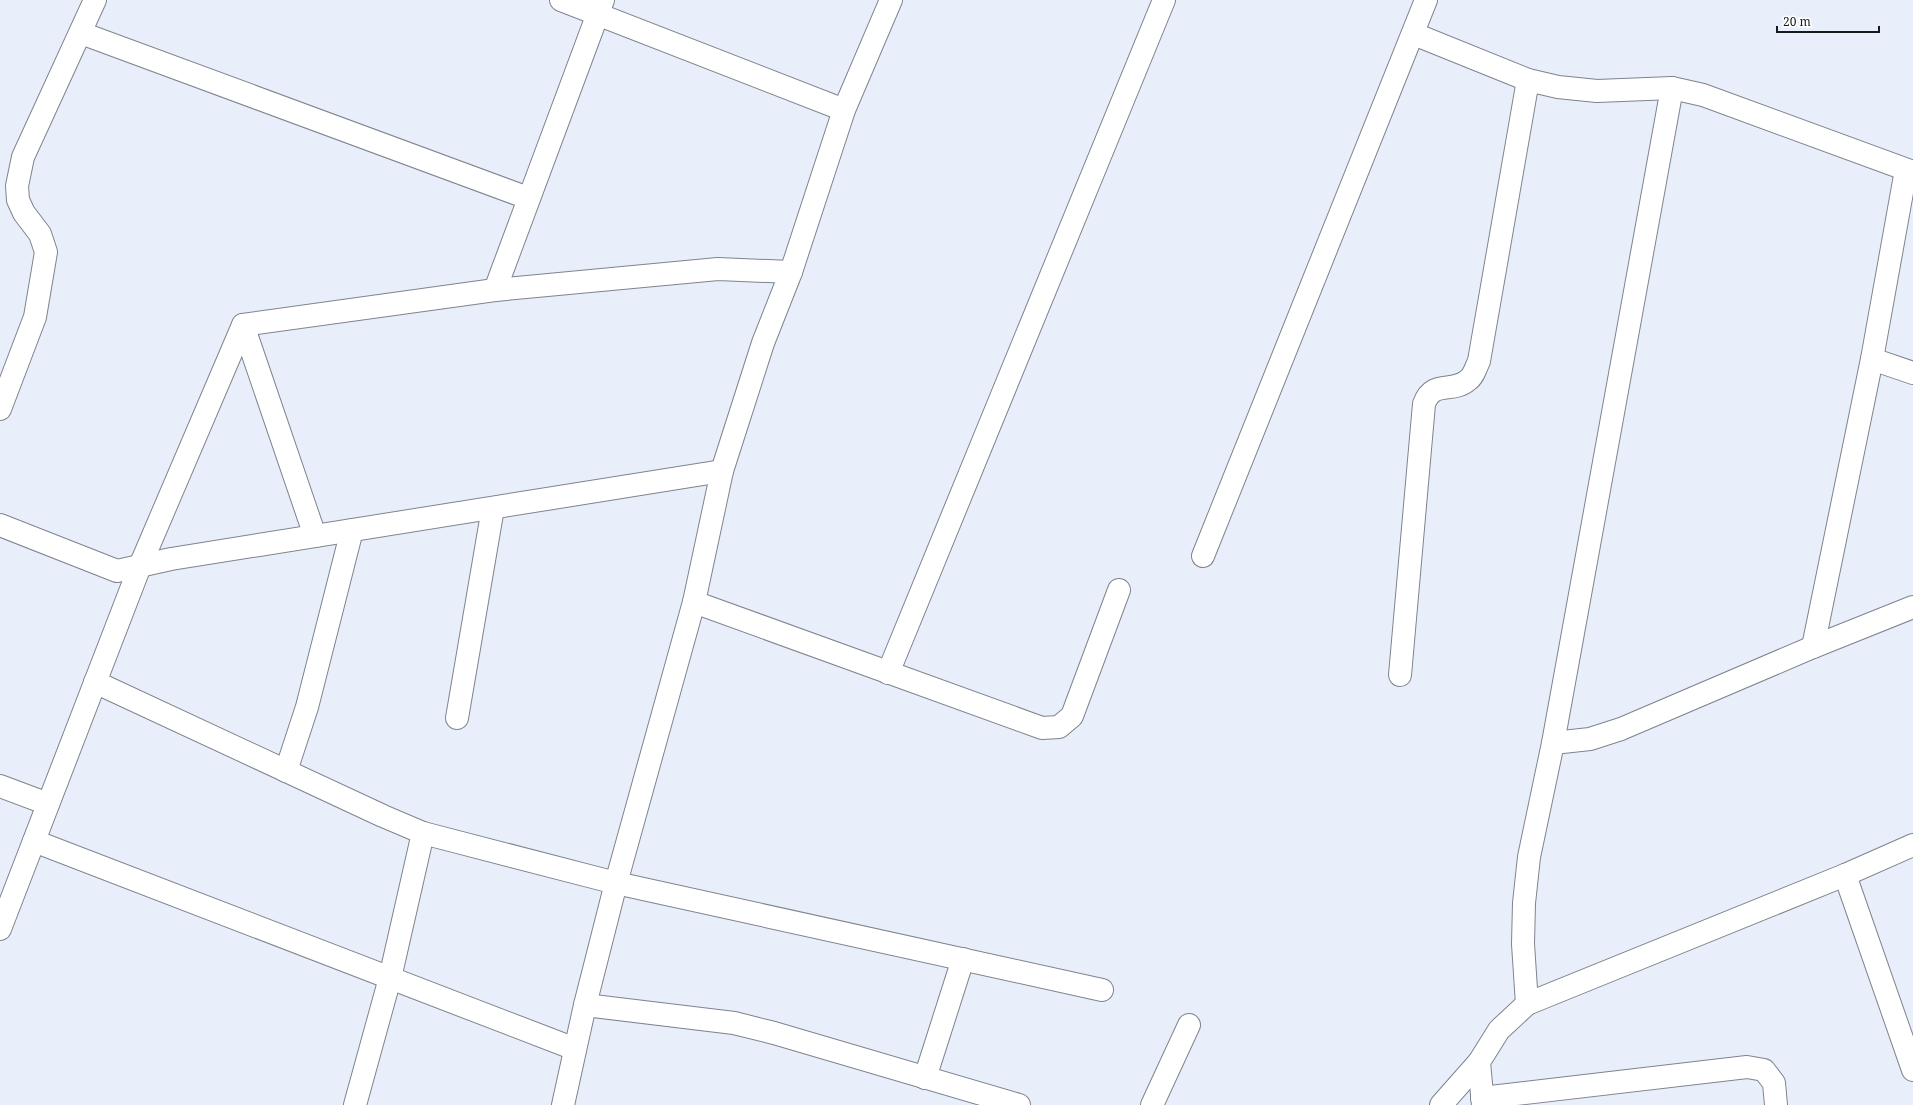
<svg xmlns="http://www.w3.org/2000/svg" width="1913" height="1105" font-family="'Noto Serif',serif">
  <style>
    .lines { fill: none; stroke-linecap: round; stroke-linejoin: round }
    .minor-casing { stroke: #7e848d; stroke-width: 24 }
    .tertiary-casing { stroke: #7e848d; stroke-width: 24 }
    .minor { stroke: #fff; stroke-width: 22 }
    .tertiary { stroke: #fff; stroke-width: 22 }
  </style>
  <rect width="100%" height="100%" fill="#e9effa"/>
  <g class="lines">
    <!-- minor casing -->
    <g class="minor-casing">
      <g id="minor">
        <polyline points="561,0 844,110"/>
        <polyline points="81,33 528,198"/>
        <polyline points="1414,34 1528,80 1558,87 1597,91 1672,88 1703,95 1913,172"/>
        <polyline points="495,290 603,0"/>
        <polyline points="243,325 315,536"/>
        <polyline points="1872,359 1913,373"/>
        <polyline points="0,409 35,317 46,252 40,234 24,213 18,200 17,186 23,157 95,0"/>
        <polyline points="0,525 117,571 171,559 722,471"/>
        <polyline points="1203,556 1426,0"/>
        <polyline points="694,602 1042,728 1059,727 1072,716 1119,590"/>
        <polyline points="1813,647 1872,359 1906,170"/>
        <polyline points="888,673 1164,0"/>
        <path d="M1400 675 1424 404C1433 379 1452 394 1468 380 1474 376 1476 367 1479 361L1528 80"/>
        <polyline points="95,682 383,816 423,833 616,883 1102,990"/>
        <polyline points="457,718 493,508"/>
        <polyline points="1553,743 1590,739 1621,729 1813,647 1913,607"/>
        <polyline points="286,771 307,707 352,530"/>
        <polyline points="0,786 48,804"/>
        <polyline points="34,841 575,1049"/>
        <polyline points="1845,875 1913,1070"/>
        <polyline points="0,929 140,566 243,325 495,290 718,269 791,272"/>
        <polyline points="1527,1004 1523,944 1524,903 1529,857 1553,743 1672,88"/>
        <polyline points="585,1005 734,1023 774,1033 1019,1105"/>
        <polyline points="925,1078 963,959"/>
        <polyline points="1482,1098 1747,1067 1764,1070 1774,1083 1776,1105"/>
        <polyline points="355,1105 390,978 423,833"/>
        <polyline points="563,1105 585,1005 616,883 694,602 722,471 763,343 791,272 844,110 891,0"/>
        <polyline points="1152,1105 1189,1025"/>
        <polyline points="1441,1105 1479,1062"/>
      </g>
    </g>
    <!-- tertiary casing -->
    <g class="tertiary-casing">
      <polyline id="tertiary" points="1483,1105 1479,1062 1499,1030 1527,1004 1845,875 1913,845"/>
    </g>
    <!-- minor -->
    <use href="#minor" class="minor"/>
    <!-- tertiary -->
    <use href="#tertiary" class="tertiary"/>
  </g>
  <!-- scale -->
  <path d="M1777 26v6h102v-6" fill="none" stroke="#171a1d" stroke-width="2"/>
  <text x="1783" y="26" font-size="12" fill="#171a1d" stroke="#ffffff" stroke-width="3" paint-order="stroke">20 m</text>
</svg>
